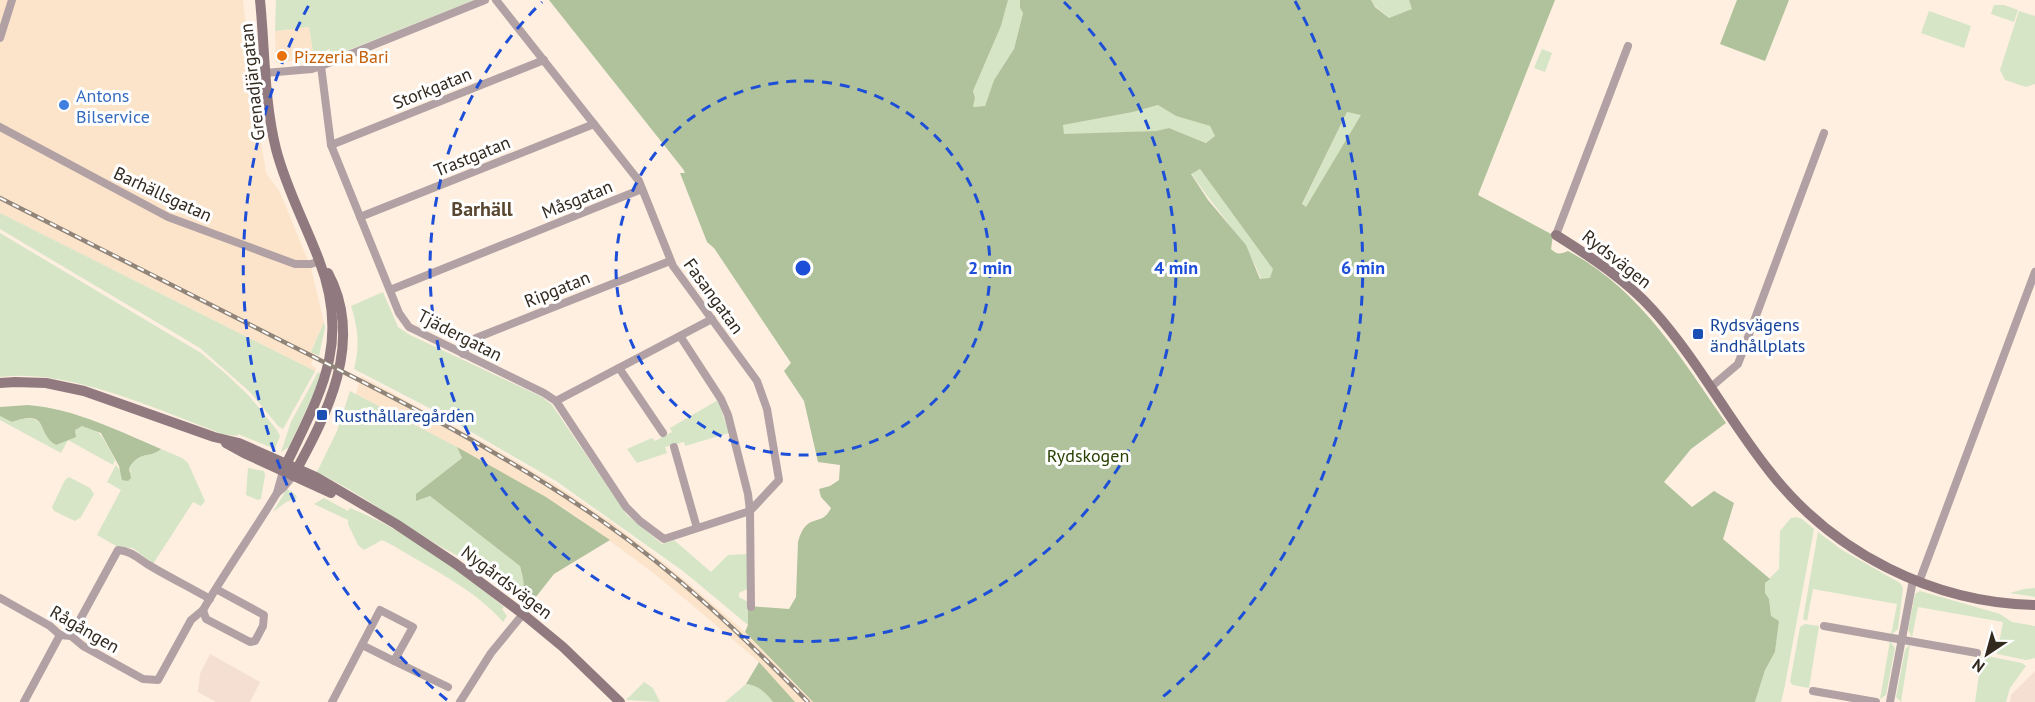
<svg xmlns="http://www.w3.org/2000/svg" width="2035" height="702" font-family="'PT Sans',sans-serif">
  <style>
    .built { fill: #fce4cb }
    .education { fill: #f5dfd2 }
    .green { fill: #d5e5c6 }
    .forest { fill: #afc29c; fill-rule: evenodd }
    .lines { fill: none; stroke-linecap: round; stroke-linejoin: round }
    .street { stroke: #b1a1a4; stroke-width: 8 }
    .secondary { stroke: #917a7f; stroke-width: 10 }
    .rail-casing { stroke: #918579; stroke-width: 4.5 }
    .rail { stroke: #fff; stroke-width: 2; stroke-dasharray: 7; stroke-linecap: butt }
    .ring { fill: none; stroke: #1d4ed8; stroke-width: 3; stroke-dasharray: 10 8 }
    .food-dot { fill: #e8710a; stroke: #fff; stroke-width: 2 }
    .shop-dot { fill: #3f7fe0; stroke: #fff; stroke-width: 2 }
    .transit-dot { fill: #1a4fb4; stroke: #fff; stroke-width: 2 }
    .labels { text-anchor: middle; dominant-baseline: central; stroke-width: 6; stroke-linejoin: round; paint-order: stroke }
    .food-label { font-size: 18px; fill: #c56008; stroke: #fff; text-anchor: start }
    .street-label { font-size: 18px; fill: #32291f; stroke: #fff }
    .shop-label { font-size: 18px; fill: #366cbe; stroke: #fff; text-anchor: start }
    .transit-label { font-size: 18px; fill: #164399; stroke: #fff; text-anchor: start }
    .park-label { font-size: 18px; fill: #294003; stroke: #fff }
    .neighbourhood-label { font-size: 20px; font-weight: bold; fill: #5a4731; stroke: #fff }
    .centre { fill: #1d4ed8; stroke: #fff; stroke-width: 3 }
    .ring-label { font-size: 18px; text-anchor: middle; font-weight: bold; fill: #1d4ed8; stroke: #fff; stroke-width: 6; stroke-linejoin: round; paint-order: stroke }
  </style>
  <rect width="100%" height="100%" fill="#feefe0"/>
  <!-- built -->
  <g class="built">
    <polygon points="0,0 243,0 253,89 266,173 280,192 311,268 324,322 311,351 315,354 311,365 316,368 315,371 0,213"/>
    <polygon points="309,27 314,58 276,63 275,31"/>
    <polygon points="361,376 492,447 553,483 611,522 668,566 745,632 813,702 795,702 759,662 691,604 652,572 580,519 546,497 356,394"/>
  </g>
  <!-- education -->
  <g class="education">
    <polygon points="210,654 260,682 250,702 216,702 198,692 200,674"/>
    <polygon points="2035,671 2035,702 2010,702 2011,695"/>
  </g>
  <!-- green -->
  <g class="green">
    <polygon points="276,0 474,0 334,56 329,49 314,58 309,27 275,31"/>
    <polygon points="1008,0 1020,0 1020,8 1023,13 1014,49 994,80 985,106 973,107 975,98 973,91 1001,26"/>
    <polygon points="1371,0 1409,0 1413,9 1389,18 1375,6"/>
    <polygon points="1994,5 2004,5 2018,10 2014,22 1991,14"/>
    <polygon points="1929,11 1971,26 1964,48 1921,33"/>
    <polygon points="2019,11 2035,16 2035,84 2026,87 2005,80 2000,70"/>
    <polygon points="1542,49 1552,53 1545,72 1534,68"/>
    <polygon points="1158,105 1176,116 1210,126 1215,136 1207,143 1169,128 1157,131 1064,135 1062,125 1133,112"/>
    <polygon points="1347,112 1362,114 1306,207 1302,205"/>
    <path d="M1200 169 1274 269 1270 279H1261C1248 242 1213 207 1191 173Z"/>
    <polygon points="0,213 315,371 283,429 278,426 251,393 200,348 0,229"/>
    <path d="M0 233 201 353 225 373 249 396 277 430 280 436 275 449 238 434 237 436 223 434C157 410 70 368 0 377Z"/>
    <path d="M383 292 398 327 410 335 542 397 552 405 627 515 662 544 674 540 711 572 728 555 748 554 749 588 739 593V597L748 602V625L683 571 556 481 435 411 354 369C360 346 358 328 351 306Z"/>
    <polygon points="324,322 325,328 319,356 311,352"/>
    <polygon points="318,372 322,375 320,380 289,447 281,452 291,422"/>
    <path d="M350 391 457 447 462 458 417 494 416 501 430 496 520 566C523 578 527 589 519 600L460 554 458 556C410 531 366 496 317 472L337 431Z"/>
    <polygon points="718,400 729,433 685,446 684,442 665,447 667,453 637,463 627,449 652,438 655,441 672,432 670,428"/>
    <path d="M0 416 12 422C42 411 39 426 55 445L76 434 75 430C95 414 108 447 115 460L113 465 68 440 61 453 0 420Z"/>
    <path d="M161 449 182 458 188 463 205 501 201 506 193 502 153 564 133 548 118 547 97 535 121 490 107 482 116 465 121 472H131L129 468C140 450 149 459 161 449Z"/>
    <polygon points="248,468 264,471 265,475 261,499 258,500 246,495"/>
    <polygon points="69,477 90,488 94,494 81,517 75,521 54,511 52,507 65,480"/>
    <polygon points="287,489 296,495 297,498 286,502 273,512"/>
    <path d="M324 498 348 511 350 508C404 529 459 570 504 607L502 609 507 616 503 622C476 590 430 568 394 546L382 540 364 550 358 545 348 524V520L314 504Z"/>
    <polygon points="1796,517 1802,519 1814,529 1784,690 1781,702 1755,702 1765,670 1775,652 1779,621 1771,616 1769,599 1765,593 1765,583 1779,569 1780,531 1791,518"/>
    <polygon points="1818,532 1842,550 1900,583 1903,588 1898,629 1891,635 1897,604 1813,589 1807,621 1803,619"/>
    <polygon points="2035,588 2035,597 2010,593 2024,589"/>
    <polygon points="1920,591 2000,614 2012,622 2035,626 2035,658 2026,660 1997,654 2003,622 1918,607 1912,637 1908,630 1915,594"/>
    <polygon points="1805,624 1819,626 1809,688 1793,685 1790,682 1800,627"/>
    <polygon points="1890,641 1895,648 1886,695 1880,699"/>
    <polygon points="1910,644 1901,702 1896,697 1905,650"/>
    <polygon points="1982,655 2022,663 2026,666 2010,688 2006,702 1975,702"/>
    <polygon points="644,682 653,688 660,702 626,700"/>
    <path d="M746 684C758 685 766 693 773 702H725Z"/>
  </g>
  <!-- forest -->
  <g class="forest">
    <path d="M549 0H1008L1001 26 973 91 975 98 973 107 985 106 994 80 1014 49 1023 13 1020 8V0H1371L1375 7 1389 18 1412 9 1409 0H1555L1478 195 1553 235 1551 249C1557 255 1561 254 1568 251 1640 289 1681 358 1726 423L1691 449 1664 482 1692 507 1714 491 1734 503 1723 539 1770 579 1765 583V593L1769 599 1771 616 1779 621 1775 652 1765 670 1755 702H813L745 632 748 625V606L789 609 796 597 798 542C807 510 821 529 831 508L821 497 819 489 830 486 839 480 840 465 818 462 804 401 784 371 791 363 714 248 707 242 680 173H685L683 169ZM1158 105 1176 116 1210 126 1215 136 1206 143 1169 128 1156 131 1064 134 1063 125 1133 112ZM1347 112 1361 115 1306 207 1302 204ZM1200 169 1273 269 1270 278 1260 279 1246 245 1208 200 1191 174Z"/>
    <polygon points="1737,0 1789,0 1765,61 1720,44"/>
    <path d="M28 405C76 409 118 431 161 449 149 459 140 450 129 468L131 478 128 481 122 480 119 466 101 433 82 426 75 430 76 437 56 445C36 434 50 408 12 422L0 416V407Z"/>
    <path d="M457 447 546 497 610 540 554 574 528 607 519 600C527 589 523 578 520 566L430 496 416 501V494L462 458Z"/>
    <path d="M759 662 795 702H773C766 693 758 685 746 684Z"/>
  </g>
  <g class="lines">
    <!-- street -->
    <g class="street">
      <polyline points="0,38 12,0"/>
      <polyline points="321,66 331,145 399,313 409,327 544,393 556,401 626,507 640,521 664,539 750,511 779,480 767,409 757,381 673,266 639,181 496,0"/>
      <polyline points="265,73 312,69 321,66 485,0"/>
      <polyline points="0,127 168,217 295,264 311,264 320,261"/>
      <polyline points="331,145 544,60"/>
      <polyline points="360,217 594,124"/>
      <polyline points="1556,235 1628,46"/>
      <polyline points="390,290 642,189"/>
      <polyline points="680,336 721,399 728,415 748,494 750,511 751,607"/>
      <polyline points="463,354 468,344 476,338 670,261"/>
      <polyline points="619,368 663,433"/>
      <polyline points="1711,387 1738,364 1824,133"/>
      <polyline points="556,401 712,319"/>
      <polyline points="674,447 697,528"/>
      <polyline points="277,493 283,471"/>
      <polyline points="1919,582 2035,272"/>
      <path d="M216 589 264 615 263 626 255 641 250 642 206 619 203 610C226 570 253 533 277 493L283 488 293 476"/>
      <polyline points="0,598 50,626 60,635 71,636 83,646 143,679 158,680 191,620 203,610"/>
      <polyline points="1824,626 1977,653"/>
      <path d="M71 636 118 550C131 551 136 557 147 564 167 576 189 587 210 599"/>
      <polyline points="394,661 448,687"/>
      <polyline points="1813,691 1876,702"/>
      <polyline points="24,702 60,635"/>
      <polyline points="332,702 380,610 413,627 394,661 362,645"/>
      <polyline points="460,702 491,653 523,614"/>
      <polyline points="1890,702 1913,580"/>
    </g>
    <!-- secondary -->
    <g class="secondary">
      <path d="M260 0C265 49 264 101 276 149 286 188 305 223 319 260 352 345 319 395 283 471"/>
      <path d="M1556 235C1591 257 1626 280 1653 310 1698 360 1729 421 1771 473 1834 553 1933 603 2035 605"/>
      <polyline points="0,383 15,382 46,383 84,391 214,437 239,443 316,477 396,524 456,564 523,614 563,647 620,702"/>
      <polyline points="226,443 246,454 331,493"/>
      <path d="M293 476C327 415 365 341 328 273"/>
    </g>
    <!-- rail casing -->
    <g class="rail-casing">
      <path id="rail" d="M0 198C96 246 192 295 288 344 395 398 503 452 602 521 678 574 743 636 808 702"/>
    </g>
    <!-- rail -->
    <use href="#rail" class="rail"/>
  </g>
  <!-- distance rings -->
  <g class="ring">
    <circle cx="803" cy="268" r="187"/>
    <path d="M1064 2A373 373 0 1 1 542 2"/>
    <path d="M447 700A560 560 0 0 1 311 1M1295 1A560 560 0 0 1 1159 700"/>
  </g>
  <!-- markers -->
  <circle class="food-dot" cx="282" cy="56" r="6"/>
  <circle class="shop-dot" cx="64" cy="105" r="6"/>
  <g class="transit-dot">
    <rect x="1692" y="328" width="12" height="12" rx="3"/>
    <rect x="316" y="409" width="12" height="12" rx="3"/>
  </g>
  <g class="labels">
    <!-- food labels -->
    <g class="food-label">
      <text x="294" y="56">Pizzeria Bari</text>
    </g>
    <!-- street labels -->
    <g class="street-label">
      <text transform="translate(252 82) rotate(-96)">Grenadjärgatan</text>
      <text transform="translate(432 88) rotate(-22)">Storkgatan</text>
      <text transform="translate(472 156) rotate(-22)">Trastgatan</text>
      <text transform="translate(163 194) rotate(25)">Barhällsgatan</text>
      <text transform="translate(577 199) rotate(-22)">Måsgatan</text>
      <text transform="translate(1617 259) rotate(38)">Rydsvägen</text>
      <text transform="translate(557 289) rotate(-22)">Ripgatan</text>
      <text transform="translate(714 296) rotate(54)">Fasangatan</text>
      <text transform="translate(460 335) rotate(27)">Tjädergatan</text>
      <text transform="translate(507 582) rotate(37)">Nygårdsvägen</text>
      <text transform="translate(85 629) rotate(30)">Rågången</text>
    </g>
    <!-- shop labels -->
    <g class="shop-label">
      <text x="76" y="95">Antons<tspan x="76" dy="21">Bilservice</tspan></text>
    </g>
    <!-- transit labels -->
    <g class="transit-label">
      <text x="1710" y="324">Rydsvägens<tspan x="1710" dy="21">ändhållplats</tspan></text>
      <text x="334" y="415">Rusthållaregården</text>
    </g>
    <!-- park labels -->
    <g class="park-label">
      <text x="1088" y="455">Rydskogen</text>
    </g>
    <!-- neighbourhood labels -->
    <g class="neighbourhood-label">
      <text x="482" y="209">Barhäll</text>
    </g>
  </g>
  <circle cx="803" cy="268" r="9" class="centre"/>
  <g class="ring-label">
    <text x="990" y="274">2 min</text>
    <text x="1176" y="274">4 min</text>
    <text x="1363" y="274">6 min</text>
  </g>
  <!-- north arrow -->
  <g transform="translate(1987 654) rotate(216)" stroke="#ffffff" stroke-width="4.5" paint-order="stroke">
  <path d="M0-4.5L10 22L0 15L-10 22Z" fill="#32291f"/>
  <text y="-9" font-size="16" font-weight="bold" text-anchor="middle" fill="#32291f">N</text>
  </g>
</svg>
